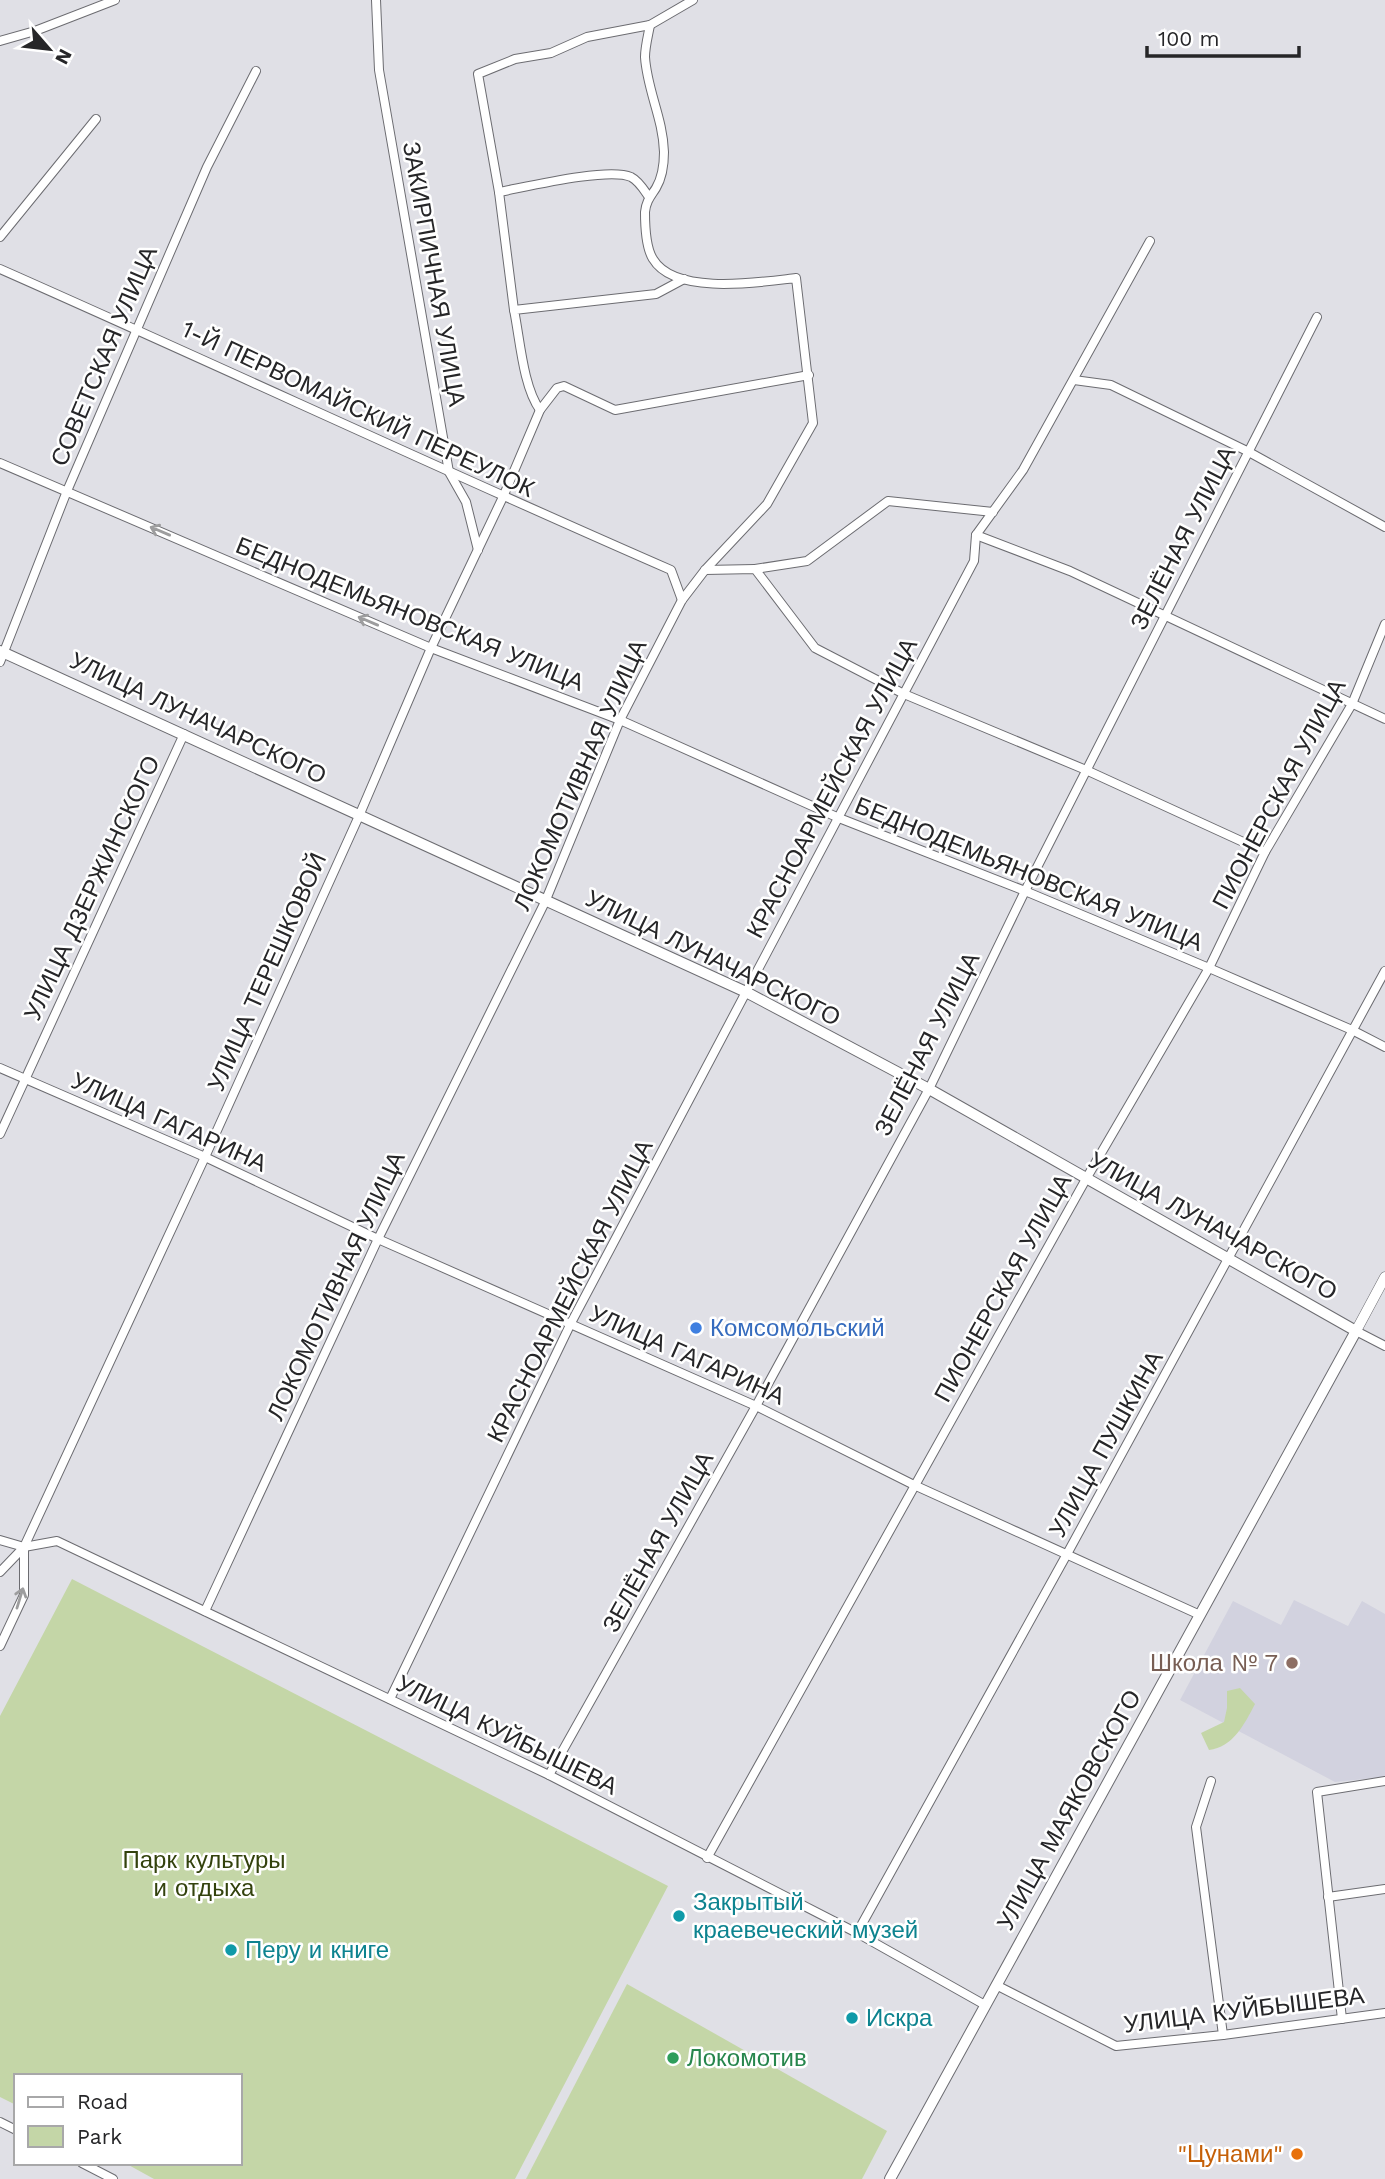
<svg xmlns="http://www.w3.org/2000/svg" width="1385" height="2179" font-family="'Work Sans',sans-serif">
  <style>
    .built { fill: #d2d2df }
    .green { fill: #c4d6a7 }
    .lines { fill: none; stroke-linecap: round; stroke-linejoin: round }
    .minor-casing { stroke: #6c6c71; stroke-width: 10 }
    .tertiary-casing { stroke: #6c6c71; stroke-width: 11 }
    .secondary-casing { stroke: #6c6c71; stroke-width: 12 }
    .minor { stroke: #fff; stroke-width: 8 }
    .tertiary { stroke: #fff; stroke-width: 10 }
    .secondary { stroke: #fff; stroke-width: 10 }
    .oneway { stroke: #9d9d9e }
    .shop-dot { fill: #3f7fe0; stroke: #fff; stroke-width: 2.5 }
    .education-dot { fill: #8d6e63; stroke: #fff; stroke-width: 2.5 }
    .culture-dot { fill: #0f9aa8; stroke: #fff; stroke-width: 2.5 }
    .leisure-dot { fill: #2e9e5b; stroke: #fff; stroke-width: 2.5 }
    .food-dot { fill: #e8710a; stroke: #fff; stroke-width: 2.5 }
    .labels { text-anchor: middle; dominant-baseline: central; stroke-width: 5; stroke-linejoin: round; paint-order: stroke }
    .street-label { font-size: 24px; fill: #262628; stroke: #fff }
    .shop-label { font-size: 24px; fill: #366cbe; stroke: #fff; text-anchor: start }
    .education-label { font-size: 24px; fill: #785e54; stroke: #fff; text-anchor: end }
    .park-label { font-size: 24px; fill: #33420d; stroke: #fff }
    .culture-label { font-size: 24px; fill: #0d838f; stroke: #fff; text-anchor: start }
    .leisure-label { font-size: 24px; fill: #27864d; stroke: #fff; text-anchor: start }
    .food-label { font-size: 24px; fill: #c56008; stroke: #fff; text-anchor: end }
  </style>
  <rect width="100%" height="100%" fill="#e0e0e6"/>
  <!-- built -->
  <polygon class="built" points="1294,1600 1348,1626 1362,1601 1385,1614 1385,1777 1335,1782 1180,1700 1233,1601 1281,1625"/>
  <!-- green -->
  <g class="green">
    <polygon points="72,1579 668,1886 515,2179 154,2179 125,2163 240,2163 240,2076 16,2076 16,2105 0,2097 0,1716"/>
    <path d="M1240 1688 1255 1704C1244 1725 1233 1747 1209 1750L1201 1733 1224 1722 1227 1708V1691Z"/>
    <polygon points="627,1984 887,2131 862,2179 526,2179"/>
  </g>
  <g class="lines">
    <!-- minor casing -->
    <g class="minor-casing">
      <g id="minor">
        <polyline points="376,0 379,70 449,472 466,502 478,550"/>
        <polyline points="0,41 35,31 115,0"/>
        <path d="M499 192C526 187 608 167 631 177 639 181 644 190 649 197"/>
        <polyline points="0,237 96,119"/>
        <path d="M0 269C224 368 446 472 671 570L682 600"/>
        <polyline points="514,310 499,192 478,74 515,59 551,53 587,37 650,25 693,0"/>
        <polyline points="1074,380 1111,385 1247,451 1385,527"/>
        <path d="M540 410C523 387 520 339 514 310L656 294 684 279"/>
        <polyline points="0,463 431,648 620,720 839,818 1025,891 1209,968 1352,1030 1385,1047"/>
        <polyline points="976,535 1070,571 1385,719"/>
        <polyline points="755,569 807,561 888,501 993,512"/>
        <polyline points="705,570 755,569 815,648 904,694 1086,770 1265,852"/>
        <polyline points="0,662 67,491 207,167 256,71"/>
        <polyline points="0,1068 205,1157 378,1239 756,1406 914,1485 1200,1615"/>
        <polyline points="0,1134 184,734"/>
        <polyline points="1356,1331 1385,1346"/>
        <polyline points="0,1540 24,1547 57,1541 549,1775 857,1933 985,2005"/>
        <polyline points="0,1572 24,1547 205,1157 359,816 431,648 503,497 540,410 557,388 564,386 615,410 809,375"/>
        <path d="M205 1611 378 1239 545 902 620 720 682 600 705 570 767 504 813 423 796 278C761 282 675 296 653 259 646 248 645 225 645 212 646 201 651 196 656 188 662 178 664 163 664 152 663 118 647 90 645 57 645 47 648 36 650 25"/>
        <polyline points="0,1646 24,1595 24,1547"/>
        <polyline points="390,1699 571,1323 974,561 976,535 1023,470 1150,241"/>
        <polyline points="549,1775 756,1406 929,1089 1025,891 1317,317"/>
        <polyline points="1211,1781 1196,1827 1223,2035"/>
        <polyline points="707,1858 1086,1179 1209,968 1265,852 1352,704 1385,624"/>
        <polyline points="1328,1897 1385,1889"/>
        <polyline points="857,1933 1067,1554 1385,971"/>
        <polyline points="996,1985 1116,2046 1223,2035 1385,2013"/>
        <polyline points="1342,2019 1317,1792 1385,1781"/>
        <polyline points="0,2122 16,2130"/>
        <polyline points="82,2163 113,2179"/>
      </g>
    </g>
    <!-- tertiary casing -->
    <g class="tertiary-casing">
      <polyline id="tertiary" points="1356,1331 1385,1277"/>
    </g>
    <!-- secondary casing -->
    <g class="secondary-casing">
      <polyline id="secondary" points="0,651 746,992 929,1089 1356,1331 890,2179"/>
    </g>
    <!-- minor -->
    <use href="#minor" class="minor"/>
    <!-- tertiary -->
    <use href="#tertiary" class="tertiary"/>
    <!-- secondary -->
    <use href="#secondary" class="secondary"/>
  </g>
  <!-- one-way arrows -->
  <defs><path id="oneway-shaft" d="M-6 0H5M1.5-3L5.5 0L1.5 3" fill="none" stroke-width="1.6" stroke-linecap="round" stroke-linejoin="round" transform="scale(1.75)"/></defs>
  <g class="oneway">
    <use href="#oneway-shaft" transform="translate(160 531) rotate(-157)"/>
    <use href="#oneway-shaft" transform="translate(368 621) rotate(-157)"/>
    <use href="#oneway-shaft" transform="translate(20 1598) rotate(-73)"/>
  </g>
  <!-- markers -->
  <circle class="shop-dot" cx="696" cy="1328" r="7"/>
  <circle class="education-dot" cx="1292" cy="1663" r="7"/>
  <g class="culture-dot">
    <circle cx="679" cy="1916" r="7"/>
    <circle cx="231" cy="1950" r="7"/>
    <circle cx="852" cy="2018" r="7"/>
  </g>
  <circle class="leisure-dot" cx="673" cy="2058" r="7"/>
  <circle class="food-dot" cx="1297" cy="2154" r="7"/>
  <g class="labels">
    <!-- street labels -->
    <g class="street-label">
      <text transform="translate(434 274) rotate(80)">ЗАКИРПИЧНАЯ УЛИЦА</text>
      <text transform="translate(104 356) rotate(-67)">СОВЕТСКАЯ УЛИЦА</text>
      <text transform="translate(358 409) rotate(25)">1-Й ПЕРВОМАЙСКИЙ ПЕРЕУЛОК</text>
      <text transform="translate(1183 538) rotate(-63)">ЗЕЛЁНАЯ УЛИЦА</text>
      <text transform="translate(410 614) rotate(22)">БЕДНОДЕМЬЯНОВСКАЯ УЛИЦА</text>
      <text transform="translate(198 718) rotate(25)">УЛИЦА ЛУНАЧАРСКОГО</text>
      <text transform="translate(580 775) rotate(-66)">ЛОКОМОТИВНАЯ УЛИЦА</text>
      <text transform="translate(832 788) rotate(-62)">КРАСНОАРМЕЙСКАЯ УЛИЦА</text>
      <text transform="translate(1279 794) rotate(-62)">ПИОНЕРСКАЯ УЛИЦА</text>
      <text transform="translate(1029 874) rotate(22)">БЕДНОДЕМЬЯНОВСКАЯ УЛИЦА</text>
      <text transform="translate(92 888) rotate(-65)">УЛИЦА ДЗЕРЖИНСКОГО</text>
      <text transform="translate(713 958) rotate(26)">УЛИЦА ЛУНАЧАРСКОГО</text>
      <text transform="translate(267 972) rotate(-66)">УЛИЦА ТЕРЕШКОВОЙ</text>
      <text transform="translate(927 1044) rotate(-63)">ЗЕЛЁНАЯ УЛИЦА</text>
      <text transform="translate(169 1122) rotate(24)">УЛИЦА ГАГАРИНА</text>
      <text transform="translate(1213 1226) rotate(29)">УЛИЦА ЛУНАЧАРСКОГО</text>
      <text transform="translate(336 1286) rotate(-65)">ЛОКОМОТИВНАЯ УЛИЦА</text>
      <text transform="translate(1003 1288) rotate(-61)">ПИОНЕРСКАЯ УЛИЦА</text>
      <text transform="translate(570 1291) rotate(-63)">КРАСНОАРМЕЙСКАЯ УЛИЦА</text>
      <text transform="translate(687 1355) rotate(24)">УЛИЦА ГАГАРИНА</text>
      <text transform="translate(1106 1444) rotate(-61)">УЛИЦА ПУШКИНА</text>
      <text transform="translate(658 1542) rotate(-61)">ЗЕЛЁНАЯ УЛИЦА</text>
      <text transform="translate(507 1735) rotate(26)">УЛИЦА КУЙБЫШЕВА</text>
      <text transform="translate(1069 1810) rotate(-61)">УЛИЦА МАЯКОВСКОГО</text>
      <text transform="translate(1244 2010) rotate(-7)">УЛИЦА КУЙБЫШЕВА</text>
    </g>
    <!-- shop labels -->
    <g class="shop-label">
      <text x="710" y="1328">Комсомольский</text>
    </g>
    <!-- education labels -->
    <g class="education-label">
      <text x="1278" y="1663">Школа № 7</text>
    </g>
    <!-- park labels -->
    <g class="park-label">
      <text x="204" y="1860">Парк культуры<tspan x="204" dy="28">и отдыха</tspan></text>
    </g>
    <!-- culture labels -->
    <g class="culture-label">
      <text x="693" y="1902">Закрытый<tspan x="693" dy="28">краевеческий музей</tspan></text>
      <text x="245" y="1950">Перу и книге</text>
      <text x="866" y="2018">Искра</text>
    </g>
    <!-- leisure labels -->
    <g class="leisure-label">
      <text x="687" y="2058">Локомотив</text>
    </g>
    <!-- food labels -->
    <g class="food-label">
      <text x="1283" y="2154">"Цунами"</text>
    </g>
  </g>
  <!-- legend -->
  <rect x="14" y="2074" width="228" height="91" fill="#ffffff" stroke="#a8a8a9" stroke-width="2"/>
  <rect x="28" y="2097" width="35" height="10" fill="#ffffff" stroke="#a8a8a9" stroke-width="2"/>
  <text x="77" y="2109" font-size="21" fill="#262628">Road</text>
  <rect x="28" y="2126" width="35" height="21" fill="#c4d6a7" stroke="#a8a8a9" stroke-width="2"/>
  <text x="77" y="2144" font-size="21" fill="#262628">Park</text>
  <!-- north arrow -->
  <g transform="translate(49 49) rotate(118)" stroke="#ffffff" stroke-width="5" paint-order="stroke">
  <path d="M0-5L12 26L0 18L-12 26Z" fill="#262628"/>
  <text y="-10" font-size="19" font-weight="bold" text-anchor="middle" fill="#262628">N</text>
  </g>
  <!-- scale -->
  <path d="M1147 46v10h152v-10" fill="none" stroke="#262628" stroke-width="3.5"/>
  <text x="1158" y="46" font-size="21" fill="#262628" stroke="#ffffff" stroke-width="5" paint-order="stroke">100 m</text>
</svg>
